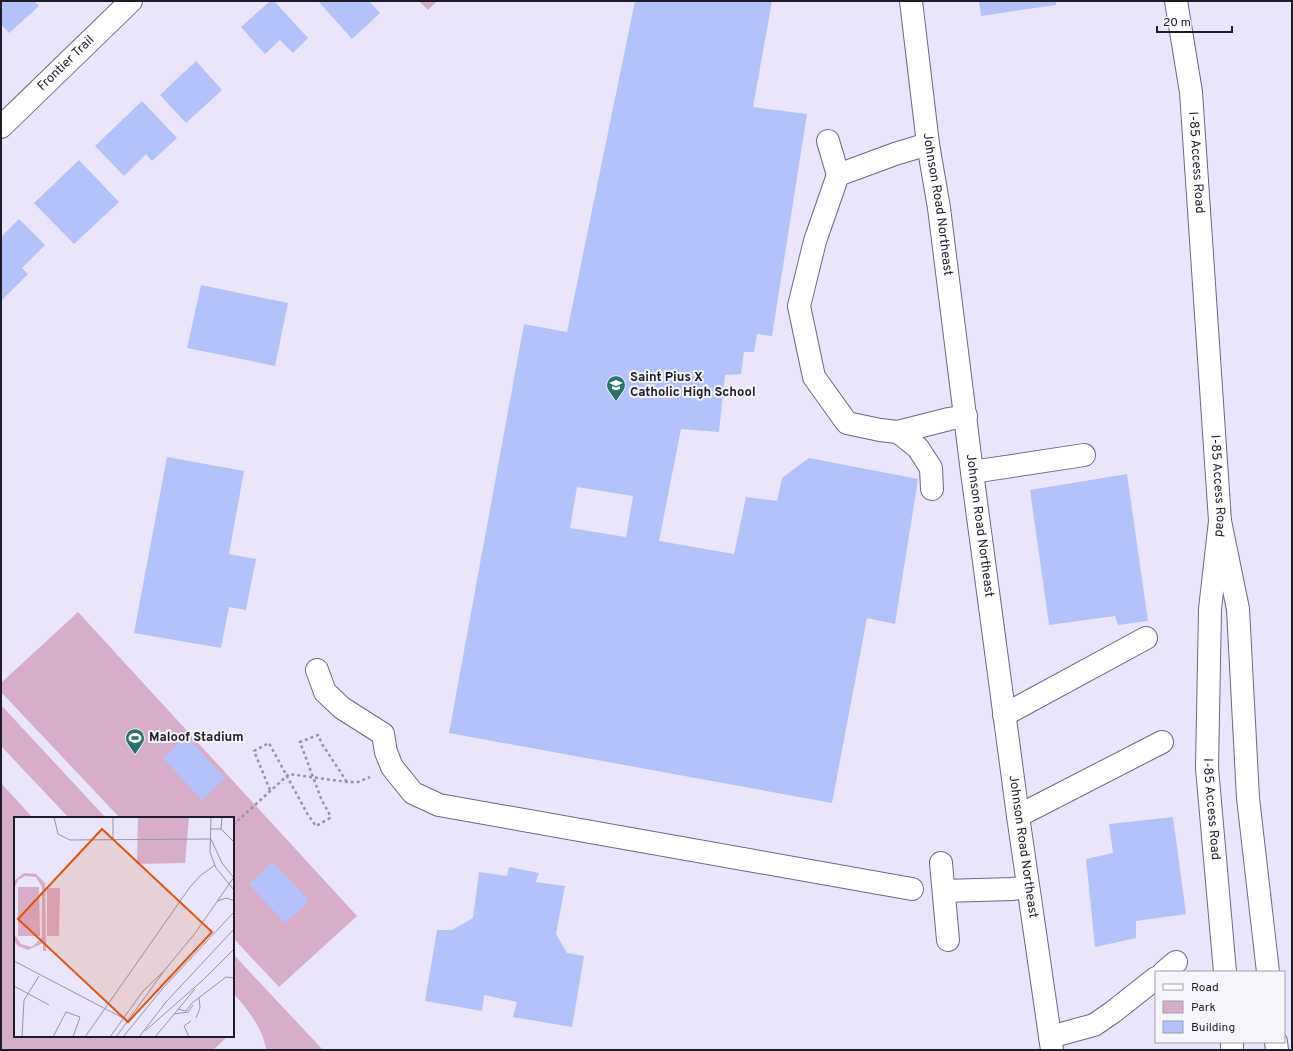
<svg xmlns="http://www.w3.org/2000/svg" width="1293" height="1051" font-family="Overpass,sans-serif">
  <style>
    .green { fill: #d7adca }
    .building { fill: #b4c2fb; fill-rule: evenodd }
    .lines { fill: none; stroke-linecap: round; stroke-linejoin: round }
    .minor-casing { stroke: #6d6686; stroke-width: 24 }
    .major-casing { stroke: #6d6686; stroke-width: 24 }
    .highway-casing { stroke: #6d6686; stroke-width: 24 }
    .path { stroke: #9894a6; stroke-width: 2.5; stroke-dasharray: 3 3; stroke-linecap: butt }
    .minor { stroke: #fff; stroke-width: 22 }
    .major { stroke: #fff; stroke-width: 22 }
    .highway { stroke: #fff; stroke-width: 22 }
    .labels { text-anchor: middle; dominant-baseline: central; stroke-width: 4; stroke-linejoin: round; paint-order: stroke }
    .street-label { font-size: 13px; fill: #1f1c29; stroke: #f6f5fc }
    .poi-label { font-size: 13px; font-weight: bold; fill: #1f1c29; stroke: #f6f5fc; text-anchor: start }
    .inset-road { fill: none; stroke: #9995a7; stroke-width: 1 }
    .view { fill: #de560d; fill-opacity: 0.15; stroke: #de560d; stroke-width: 2 }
    .inset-edge { fill: none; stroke: #1f1c29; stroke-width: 2 }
  </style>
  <rect width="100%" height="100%" fill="#eae5fb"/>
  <!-- green -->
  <g class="green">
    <polygon points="419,1 437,1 428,10"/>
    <polygon points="78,612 357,916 279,987 233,938 233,818 120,818 1,692 1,683"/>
    <polygon points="1,705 106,818 69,818 1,746"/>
    <polygon points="1,783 33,818 15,818 15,1036 228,1036 213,1050 1,1050"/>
    <path d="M233 954 323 1050H266C264 1030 246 1007 233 993Z"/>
  </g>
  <!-- building -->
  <g class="building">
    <polygon points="1,1 34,1 39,6 9,33 1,24"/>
    <polygon points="270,1 274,1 308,38 293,53 280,40 265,54 241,27"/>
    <polygon points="318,1 369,1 380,13 352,39"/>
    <path d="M635 1H772L753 107 807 114 772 336 757 334 754 352H744L741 374 725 375 719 432 681 429 659 541 734 554 746 497 777 501 782 478 809 458 918 479 895 624 867 618 832 803 449 733 524 324 567 332ZM577 487 633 496 626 537 570 528Z"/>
    <polygon points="979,1 1056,1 1056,5 981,16"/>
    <polygon points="196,61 222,90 186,123 160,95"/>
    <polygon points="142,101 177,138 152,161 146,154 124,176 95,146"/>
    <polygon points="79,160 119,202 74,244 34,203"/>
    <polygon points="19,219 45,245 22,268 28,274 1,301 1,237"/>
    <polygon points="201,285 288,303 275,366 187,348"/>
    <polygon points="167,457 244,471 229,554 256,559 246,610 229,607 221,648 134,633"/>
    <polygon points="1127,474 1148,621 1118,625 1115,616 1049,625 1030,490"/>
    <polygon points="186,736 225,778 202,800 163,758"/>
    <polygon points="1173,817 1186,914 1136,921 1136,938 1095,947 1086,859 1113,853 1109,824"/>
    <polygon points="273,862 309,901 285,923 249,884"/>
    <polygon points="509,867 539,873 536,882 565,886 556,934 567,953 584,956 572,1027 513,1017 517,1002 484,995 482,1011 425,1001 437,930 452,930 473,918 479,872 507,876"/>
  </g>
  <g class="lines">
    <!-- minor casing -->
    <g class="minor-casing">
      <g id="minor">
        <path id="s1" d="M911 1 928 144 939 208 972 472 1018 816 1052 1050"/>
        <path id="s2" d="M1 127 131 1"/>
        <polyline points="828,141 838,175"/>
        <polyline points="928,144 895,154 838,175 815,241 799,306 814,377 847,423 880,430 898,432 949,419 966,416"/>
        <polyline points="898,432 918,448 931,468 932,489"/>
        <polyline points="972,472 1084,455"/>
        <polyline points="317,670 325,692 342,708 383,734 386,752 392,767 413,793 439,805 912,889"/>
        <polyline points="1004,715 1146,638"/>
        <polyline points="1018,816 1162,742"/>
        <polyline points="941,863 948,940"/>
        <polyline points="944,891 1012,889 1028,887"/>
        <polyline points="1164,972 1176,962"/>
        <polyline points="1050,1037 1094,1025 1113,1012 1156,978"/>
      </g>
    </g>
    <!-- major casing -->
    <g class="major-casing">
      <g id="major">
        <path id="s3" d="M1176 1 1191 92 1220 521 1210 609 1207 768 1225 972"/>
        <polyline points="1232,1042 1232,1050"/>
      </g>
    </g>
    <!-- highway casing -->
    <g class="highway-casing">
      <g id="highway">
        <polyline points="1220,521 1238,609 1248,798 1268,972"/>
        <polyline points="1276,1042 1277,1050"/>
      </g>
    </g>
    <!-- path -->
    <g class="path">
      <polyline points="270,790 254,751 269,743 308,815 316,826 330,818 329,813 322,801 300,742 318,735 322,744 347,782"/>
      <polyline points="233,825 289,774 347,782 358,782 370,777"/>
    </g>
    <!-- minor -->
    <use href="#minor" class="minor"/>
    <!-- major -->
    <use href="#major" class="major"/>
    <!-- highway -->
    <use href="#highway" class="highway"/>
  </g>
  <!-- icons -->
  <defs>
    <g id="school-pin" transform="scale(1)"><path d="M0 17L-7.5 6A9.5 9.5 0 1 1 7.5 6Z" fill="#29726b" stroke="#f6f5fc"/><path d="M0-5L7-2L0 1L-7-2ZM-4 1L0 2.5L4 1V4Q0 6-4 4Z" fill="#fff"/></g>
    <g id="stadium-pin" transform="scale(1)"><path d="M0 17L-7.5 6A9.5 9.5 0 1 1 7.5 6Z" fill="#29726b" stroke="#f6f5fc"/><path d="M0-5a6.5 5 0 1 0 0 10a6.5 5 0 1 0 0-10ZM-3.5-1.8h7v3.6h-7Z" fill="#fff"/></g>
  </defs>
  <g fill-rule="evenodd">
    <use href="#school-pin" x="616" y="385"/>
    <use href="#stadium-pin" x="135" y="738"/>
  </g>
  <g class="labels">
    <!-- street labels -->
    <g class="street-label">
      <text stroke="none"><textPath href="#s2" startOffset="91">Frontier Trail</textPath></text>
      <text stroke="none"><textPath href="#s3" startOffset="163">I-85 Access Road</textPath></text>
      <text stroke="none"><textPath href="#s1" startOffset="205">Johnson Road Northeast</textPath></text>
      <text stroke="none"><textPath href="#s3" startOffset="487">I-85 Access Road</textPath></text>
      <text stroke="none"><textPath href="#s1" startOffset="529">Johnson Road Northeast</textPath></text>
      <text stroke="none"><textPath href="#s3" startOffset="811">I-85 Access Road</textPath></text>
      <text stroke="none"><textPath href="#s1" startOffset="853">Johnson Road Northeast</textPath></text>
    </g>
    <!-- poi labels -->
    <g class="poi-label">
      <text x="630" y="378">Saint Pius X<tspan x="630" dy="15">Catholic High School</tspan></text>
      <text x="149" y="738">Maloof Stadium</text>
    </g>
  </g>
  <!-- overview -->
  <g transform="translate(14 817)">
    <rect width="220" height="220" fill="#eae5fb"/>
    <path d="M124 0H175L171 46 123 47ZM10 56 22 57 31 66 32 134H29V126L14 133 4 129 0 124V64ZM11 59 22 60 28 70V120L18 130 7 127 1 118V70L4 63ZM4 70H25L26 119H4ZM33 71H46L45 119H33Z" fill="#d7adca" fill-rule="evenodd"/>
    <path class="inset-road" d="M40 0 44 17 56 23 197 22M99 0V23M197 0 196 35 202 51 220 73M197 12H207L208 0M207 12 220 25M197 22 208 46 220 61M203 84 213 81 220 84M0 144 109 201M187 165 220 132M0 169 35 188M164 192 172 194 178 186 212 160 220 161M160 197 174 195 179 188M182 201 186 191 185 180M131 214 189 163M8 220 10 183 25 159M39 220 52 195 66 200 59 220M71 220 176 70 187 58 201 48M96 220 129 174 150 154 182 115 220 60M102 220 150 154M109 220 149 171 220 95M125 220 152 185 220 112M141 220 181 172M175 220 170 209 177 204"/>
    <path class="view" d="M88 12 198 115 114 205 4 102Z"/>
    <rect width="220" height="220" class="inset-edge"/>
  </g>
  <!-- border -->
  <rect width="1293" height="1051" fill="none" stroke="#1f1c29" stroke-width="4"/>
  <!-- legend -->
  <rect x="1155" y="971" width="130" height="72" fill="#f6f5fc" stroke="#a09ea8"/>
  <rect x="1163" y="984" width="20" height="6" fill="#ffffff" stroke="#a09ea8"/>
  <text x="1191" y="991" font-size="12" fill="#1f1c29">Road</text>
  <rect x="1163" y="1001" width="20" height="12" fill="#d7adca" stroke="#a09ea8"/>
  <text x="1191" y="1011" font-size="12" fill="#1f1c29">Park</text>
  <rect x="1163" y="1021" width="20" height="12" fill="#b4c2fb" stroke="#a09ea8"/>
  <text x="1191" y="1031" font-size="12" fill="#1f1c29">Building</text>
  <!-- scale -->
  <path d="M1157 26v6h75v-6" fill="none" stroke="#1f1c29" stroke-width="2"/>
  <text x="1163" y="26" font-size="12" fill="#1f1c29" stroke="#f6f5fc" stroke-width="3" paint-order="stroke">20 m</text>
</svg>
